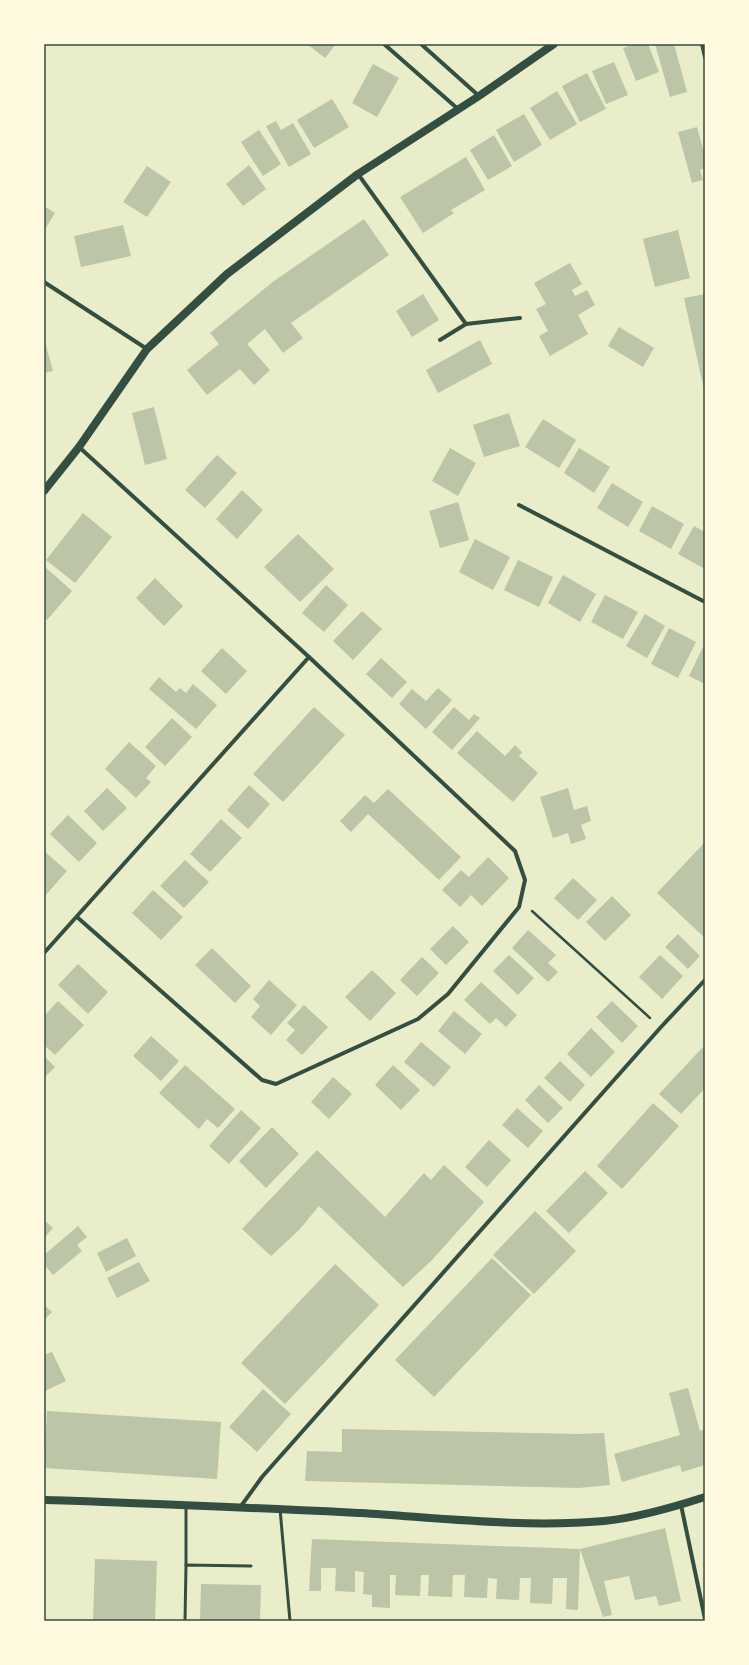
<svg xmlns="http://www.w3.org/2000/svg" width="749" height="1665" font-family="Commissioner,sans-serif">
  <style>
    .building { fill: #bcc5a7 }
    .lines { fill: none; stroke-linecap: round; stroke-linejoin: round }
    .path { stroke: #344e41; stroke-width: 2.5 }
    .service { stroke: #344e41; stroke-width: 3 }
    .minor { stroke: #344e41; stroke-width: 4 }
    .secondary { stroke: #344e41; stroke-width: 8 }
    .neatline { fill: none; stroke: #344e41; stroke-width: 1.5 }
  </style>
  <rect width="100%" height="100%" fill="#e9edc9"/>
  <!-- building -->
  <g class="building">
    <polygon points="307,44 336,44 325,58"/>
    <polygon points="635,44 648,44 659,72 636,81 623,48"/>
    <polygon points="655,44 674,44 687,92 670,97"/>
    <polygon points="614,62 628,95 606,104 592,71"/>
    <polygon points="373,64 399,78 377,117 352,103"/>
    <polygon points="587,73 606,109 580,122 562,86"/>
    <polygon points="557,91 577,124 550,140 530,108"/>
    <polygon points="332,99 349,127 314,148 297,120"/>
    <polygon points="524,114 542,145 514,162 496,130"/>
    <polygon points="276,121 281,130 293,123 311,154 289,167 266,126"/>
    <polygon points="697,127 705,156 705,168 700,170 703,180 692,183 678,132"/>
    <polygon points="259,130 281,164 263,176 241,142"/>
    <polygon points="494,135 512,166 488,180 470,150"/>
    <polygon points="466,157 485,190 451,210 454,213 423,233 400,197"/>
    <polygon points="249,165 266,189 243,206 226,184"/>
    <polygon points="147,166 171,182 147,217 123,202"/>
    <polygon points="44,206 55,213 44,231"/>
    <polygon points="364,219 389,255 291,323 303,338 283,353 265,329 247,344 270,370 254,385 240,369 207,395 187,370 219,344 210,333 274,281"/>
    <polygon points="123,225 131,256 81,267 74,236"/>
    <polygon points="678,230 690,278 655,287 643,239"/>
    <polygon points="570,263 582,284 572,290 575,296 587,290 595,305 578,315 588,334 550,356 539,336 548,331 536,309 546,304 534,283"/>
    <polygon points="423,294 439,320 412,337 396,311"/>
    <polygon points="705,294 705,390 704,390 684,298"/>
    <polygon points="619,327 654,348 643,367 608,346"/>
    <polygon points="44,338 53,371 44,373"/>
    <polygon points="480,340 492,364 438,393 426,370"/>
    <polygon points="154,407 167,459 145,465 132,413"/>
    <polygon points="509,413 520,446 484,457 473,425"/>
    <polygon points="543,419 576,440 559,468 525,447"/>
    <polygon points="450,448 476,463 458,496 432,481"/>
    <polygon points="579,448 610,467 594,493 564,473"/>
    <polygon points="217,455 237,473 205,508 185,490"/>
    <polygon points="612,483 643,502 628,527 597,508"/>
    <polygon points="242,490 263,510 237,539 216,519"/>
    <polygon points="458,502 469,540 440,548 429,511"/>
    <polygon points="652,506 684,524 671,549 639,531"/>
    <polygon points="83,513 112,537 75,583 46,560"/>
    <polygon points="694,526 705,532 705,569 678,554"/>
    <polygon points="298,534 334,569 300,602 264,567"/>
    <polygon points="475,539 510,557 493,590 459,572"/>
    <polygon points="518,560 553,577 539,607 504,590"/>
    <polygon points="44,566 72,591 47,620 44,617"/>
    <polygon points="563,575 596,594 580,622 548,603"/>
    <polygon points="155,578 183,606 164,626 136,598"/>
    <polygon points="326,585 348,605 324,632 302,613"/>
    <polygon points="605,595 638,612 623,639 591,622"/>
    <polygon points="362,611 382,629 353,660 333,641"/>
    <polygon points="645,614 665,626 647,658 626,646"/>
    <polygon points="669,628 696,642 678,678 651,664"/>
    <polygon points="703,647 705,648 705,684 689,676"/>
    <polygon points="222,648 247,671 226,694 201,671"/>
    <polygon points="381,658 407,682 392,698 366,674"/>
    <polygon points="159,677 176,692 180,688 186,693 193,684 217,705 196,729 149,689"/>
    <polygon points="438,688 452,700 426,729 399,704 412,689 426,701"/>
    <polygon points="314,707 345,735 283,802 253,774"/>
    <polygon points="454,707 469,720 474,714 480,718 452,750 432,732"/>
    <polygon points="172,718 192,737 165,766 145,747"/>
    <polygon points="477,731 505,756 515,745 522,752 519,756 538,773 513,802 457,753"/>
    <polygon points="129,742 156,766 146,778 151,782 136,798 105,769"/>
    <polygon points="249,785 270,804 248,829 227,810"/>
    <polygon points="107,788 127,808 103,831 84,811"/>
    <polygon points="568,788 574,810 587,806 591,821 581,825 586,839 571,844 568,833 553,838 540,797"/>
    <polygon points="388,789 461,857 439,880 368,814 351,832 340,821 365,795 374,803"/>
    <polygon points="68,815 97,843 79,862 50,834"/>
    <polygon points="221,819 242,838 210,872 190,854"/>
    <polygon points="705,842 705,938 657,893"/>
    <polygon points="44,851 67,871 44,897"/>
    <polygon points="488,857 509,878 482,906 471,895 460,907 442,890 461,870 469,877"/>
    <polygon points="185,860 209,882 184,908 160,886"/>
    <polygon points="573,878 597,900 578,920 554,898"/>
    <polygon points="153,890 183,917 161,940 132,913"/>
    <polygon points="612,896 631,915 605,941 586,922"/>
    <polygon points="453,926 469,942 446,965 430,949"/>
    <polygon points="528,930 556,955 548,963 558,972 548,982 512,948"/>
    <polygon points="678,934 700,956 688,969 665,947"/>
    <polygon points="212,948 251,986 235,1003 195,965"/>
    <polygon points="509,955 534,978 518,995 493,971"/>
    <polygon points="660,955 683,976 662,999 639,977"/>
    <polygon points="422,957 439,973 417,996 400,980"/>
    <polygon points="78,964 108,992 88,1014 58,985"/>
    <polygon points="372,970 396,993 370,1021 345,997"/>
    <polygon points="269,980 297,1005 271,1035 251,1017 260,1006 253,999"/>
    <polygon points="481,982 517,1015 506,1027 496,1018 490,1024 464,1000"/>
    <polygon points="58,1001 84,1025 55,1055 44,1045 44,1016"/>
    <polygon points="612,1001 638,1026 622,1043 596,1017"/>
    <polygon points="304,1005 328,1027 302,1055 286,1040 295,1030 287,1023"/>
    <polygon points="454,1011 482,1034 465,1054 438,1031"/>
    <polygon points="591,1028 615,1052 591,1077 567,1054"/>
    <polygon points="151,1036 179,1061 161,1081 133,1056"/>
    <polygon points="421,1042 451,1067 434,1087 404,1062"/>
    <polygon points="703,1047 705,1049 705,1088 681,1114 659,1094"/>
    <polygon points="44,1056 55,1067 44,1078"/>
    <polygon points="560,1061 585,1085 570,1102 544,1078"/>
    <polygon points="185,1065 235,1109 218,1128 207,1119 199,1129 159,1093"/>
    <polygon points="393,1065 420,1090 401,1110 375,1085"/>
    <polygon points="333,1077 352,1094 329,1119 311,1102"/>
    <polygon points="539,1085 563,1108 548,1123 525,1100"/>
    <polygon points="653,1103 679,1126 622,1189 597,1166"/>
    <polygon points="517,1108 543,1131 528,1148 502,1125"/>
    <polygon points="241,1110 261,1128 229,1164 209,1146"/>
    <polygon points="272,1127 299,1154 266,1188 239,1161"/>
    <polygon points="489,1140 511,1160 487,1187 465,1167"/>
    <polygon points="317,1150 385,1217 424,1173 431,1180 444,1165 484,1202 432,1260 403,1287 319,1206 299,1230 271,1256 242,1229"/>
    <polygon points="585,1171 608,1193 569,1233 546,1211"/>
    <polygon points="535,1211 576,1251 534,1294 493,1255"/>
    <polygon points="44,1220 53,1228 44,1238"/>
    <polygon points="78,1226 87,1237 77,1245 82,1251 53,1275 44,1264 44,1255"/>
    <polygon points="127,1238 136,1256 106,1272 97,1253"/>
    <polygon points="492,1258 531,1295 434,1397 395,1360"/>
    <polygon points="139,1262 150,1281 117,1298 107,1278"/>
    <polygon points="335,1264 379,1305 285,1404 241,1363"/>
    <polygon points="44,1305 52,1312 44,1320"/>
    <polygon points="52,1352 66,1381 45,1391 44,1355"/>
    <polygon points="688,1388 700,1431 705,1429 705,1465 682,1472 680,1465 622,1482 614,1454 680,1435 669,1393"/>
    <polygon points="263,1389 291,1414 257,1452 229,1427"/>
    <polygon points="47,1411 221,1422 217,1479 44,1468"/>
    <polygon points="342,1429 580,1434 604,1433 610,1485 579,1488 305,1481 307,1451 342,1452"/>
    <polygon points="665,1528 681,1601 659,1606 656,1596 635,1600 629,1576 604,1581 612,1615 603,1617 580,1549 578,1610 566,1609 567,1578 553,1578 552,1604 530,1603 531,1578 520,1578 519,1600 496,1599 497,1579 488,1578 487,1598 464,1597 465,1575 453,1575 452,1597 428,1596 429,1575 421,1575 420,1596 395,1595 396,1575 390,1575 390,1608 372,1607 372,1595 363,1594 364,1572 355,1571 355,1592 335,1591 336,1568 321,1568 321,1591 309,1591 312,1539 580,1549"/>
    <polygon points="95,1559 157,1561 155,1621 93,1621"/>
    <polygon points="201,1584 261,1585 260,1621 200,1621"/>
  </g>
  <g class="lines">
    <!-- path -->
    <polyline class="path" points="532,911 650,1018"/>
    <!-- service -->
    <g class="service">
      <polyline points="280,1509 290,1621"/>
      <polyline points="186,1565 186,1505"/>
      <polyline points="185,1621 186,1565 251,1566"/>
    </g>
    <!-- minor -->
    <g class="minor">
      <polyline points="384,44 458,109"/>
      <polyline points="421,44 479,96"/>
      <polyline points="702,44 705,57"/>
      <polyline points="358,174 466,324"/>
      <polyline points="44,282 147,349"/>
      <polyline points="440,340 466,324 520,318"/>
      <polyline points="519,505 705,602"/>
      <polyline points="77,917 262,1080 276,1084 418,1019 448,994 519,907 525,880 515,851 309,657 79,447"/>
      <polyline points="44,953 309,657"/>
      <polyline points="681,1505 705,1619"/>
      <polyline points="241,1506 262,1477 661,1027 705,980"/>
    </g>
    <!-- secondary -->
    <g class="secondary">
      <polyline points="44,491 79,447 147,349 227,274 358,174 479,96 554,44"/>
      <path d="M44 1500C150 1503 255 1508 361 1513 441 1518 524 1528 604 1521 637 1518 674 1507 705 1497"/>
    </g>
  </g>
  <!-- border -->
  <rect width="749" height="1665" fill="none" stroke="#fefae0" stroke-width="90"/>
  <rect x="45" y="45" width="659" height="1575" class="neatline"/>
</svg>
